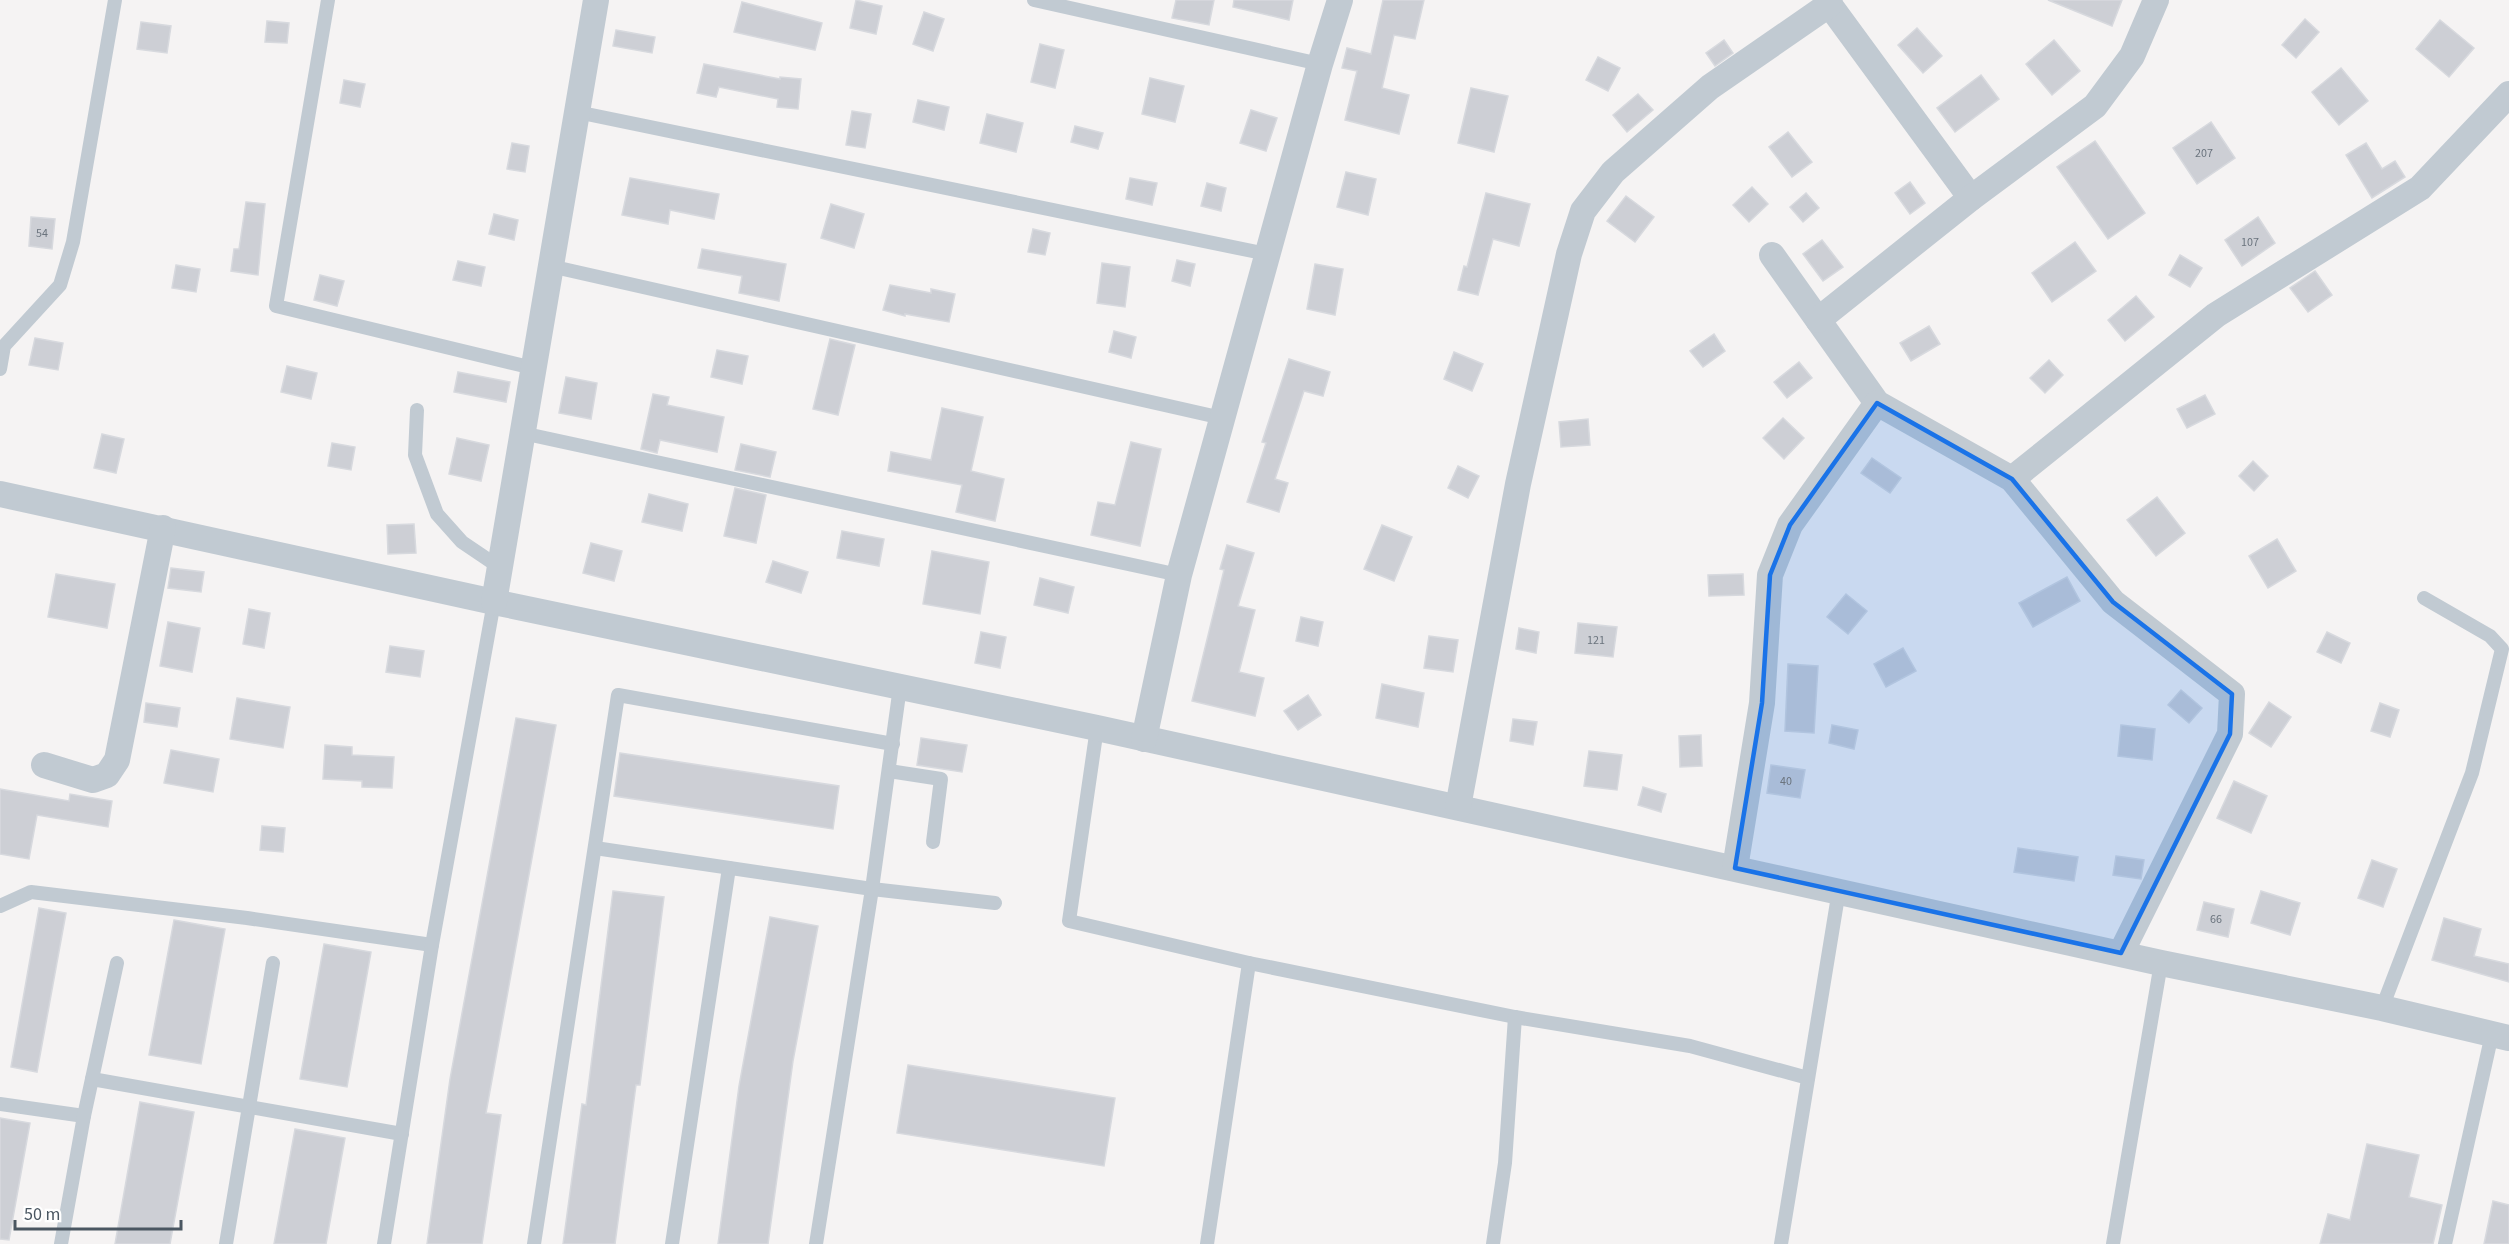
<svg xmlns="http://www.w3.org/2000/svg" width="2509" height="1244" font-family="'Source Sans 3',sans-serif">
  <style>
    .building { fill: #cdcfd5; stroke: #d7d9de; stroke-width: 1.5 }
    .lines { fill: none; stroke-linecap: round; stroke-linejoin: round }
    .service { stroke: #c1cad2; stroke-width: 14 }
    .minor { stroke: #c1cad2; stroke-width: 26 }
    .marked { fill: #1a73e8; fill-opacity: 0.2; stroke: #1a73e8; stroke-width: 4.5; stroke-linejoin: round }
    .labels { text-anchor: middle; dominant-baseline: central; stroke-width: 4.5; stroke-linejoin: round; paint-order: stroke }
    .number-label { font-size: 12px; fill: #6b747e }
  </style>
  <rect width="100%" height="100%" fill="#f5f3f3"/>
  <!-- building -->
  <g class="building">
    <polygon points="856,0 882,6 876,34 850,28"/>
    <polygon points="1176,0 1214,0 1209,25 1172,18"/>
    <polygon points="1234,0 1293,0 1289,20 1233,7"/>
    <polygon points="1383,0 1424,0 1415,39 1394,35 1382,88 1409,95 1399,134 1345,120 1357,71 1342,68 1347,48 1371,54"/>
    <polygon points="2048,0 2122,0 2112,26"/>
    <polygon points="742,2 822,23 815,50 734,32"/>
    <polygon points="924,12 944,19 933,51 913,44"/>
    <polygon points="2305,19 2319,32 2296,58 2282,45"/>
    <polygon points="2440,20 2474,48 2449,77 2416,49"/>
    <polygon points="267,21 289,23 287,43 265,42"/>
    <polygon points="141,22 171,26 167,53 137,49"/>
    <polygon points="1917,28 1942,56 1923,73 1898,45"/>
    <polygon points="616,30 655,37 652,53 613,46"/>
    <polygon points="1724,40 1733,53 1715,66 1706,53"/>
    <polygon points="2054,40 2080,71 2052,95 2026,64"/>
    <polygon points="1040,44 1064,50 1055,88 1031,82"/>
    <polygon points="1598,57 1620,68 1608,91 1586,80"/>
    <polygon points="704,64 780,79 780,77 801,79 798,109 777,107 778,99 719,87 716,97 697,93"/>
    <polygon points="2341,68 2368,101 2339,125 2312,92"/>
    <polygon points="1981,75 1999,99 1955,132 1937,108"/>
    <polygon points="1150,78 1184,86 1175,122 1142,114"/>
    <polygon points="344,80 365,84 360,107 340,103"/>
    <polygon points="1471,88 1508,96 1494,152 1458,143"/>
    <polygon points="1638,94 1653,110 1627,132 1613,115"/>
    <polygon points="918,100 949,107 944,130 913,122"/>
    <polygon points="1251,110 1277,118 1266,151 1240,143"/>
    <polygon points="852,111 871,114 865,148 846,145"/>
    <polygon points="987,114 1023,123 1016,152 980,143"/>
    <polygon points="2211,122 2235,158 2197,184 2173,148"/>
    <polygon points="1075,126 1103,133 1098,149 1071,142"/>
    <polygon points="1788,132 1812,162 1792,177 1769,147"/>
    <polygon points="2095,141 2145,213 2108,239 2057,167"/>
    <polygon points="512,143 529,146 525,172 507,169"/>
    <polygon points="2366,143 2382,169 2395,161 2405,177 2372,198 2346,155"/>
    <polygon points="1346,172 1376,179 1368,215 1337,207"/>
    <polygon points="630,178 719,194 714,219 670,210 668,224 622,215"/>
    <polygon points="1130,178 1157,183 1152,205 1126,199"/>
    <polygon points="1910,182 1925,203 1910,214 1895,193"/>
    <polygon points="1207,183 1226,188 1221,211 1201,206"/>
    <polygon points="1752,187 1768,204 1749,222 1733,205"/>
    <polygon points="1486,193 1530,204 1519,246 1493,239 1478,295 1458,290 1464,266 1467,267"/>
    <polygon points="1806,193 1819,208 1803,222 1790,207"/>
    <polygon points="1626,196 1654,217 1635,242 1607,221"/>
    <polygon points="246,202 265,204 258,275 231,271 234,249 239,249"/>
    <polygon points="831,204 864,214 854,248 821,238"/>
    <polygon points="494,214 518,220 514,240 489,234"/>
    <polygon points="31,217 55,219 52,249 29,246"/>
    <polygon points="2258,217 2275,243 2242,266 2225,240"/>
    <polygon points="1033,229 1050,233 1045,255 1028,252"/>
    <polygon points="1822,240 1843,267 1823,281 1803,254"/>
    <polygon points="2075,242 2096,271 2052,302 2032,273"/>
    <polygon points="702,249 786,264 779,301 739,293 742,276 698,268"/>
    <polygon points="2180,255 2202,268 2190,287 2169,275"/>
    <polygon points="1177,260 1195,264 1190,286 1172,281"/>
    <polygon points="458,261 485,267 481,286 453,280"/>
    <polygon points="1102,263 1130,267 1125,307 1097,303"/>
    <polygon points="1315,264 1343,269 1335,315 1307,309"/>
    <polygon points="176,265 200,269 196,292 172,288"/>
    <polygon points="2315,271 2332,295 2308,312 2290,288"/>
    <polygon points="320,275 344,281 337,306 314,300"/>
    <polygon points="890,285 931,293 931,289 955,294 949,322 905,314 905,316 883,310"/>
    <polygon points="2136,296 2154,317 2125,341 2108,320"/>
    <polygon points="1929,326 1940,344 1911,361 1900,343"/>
    <polygon points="1114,331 1136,337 1131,358 1109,352"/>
    <polygon points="1714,334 1725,351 1703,367 1690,351"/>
    <polygon points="35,338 63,343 58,370 29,365"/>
    <polygon points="830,339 855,345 838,415 813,409"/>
    <polygon points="717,350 748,356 742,384 711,377"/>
    <polygon points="1454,352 1483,364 1472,391 1444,379"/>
    <polygon points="1289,359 1330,372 1323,396 1304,391 1275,479 1288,483 1279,512 1247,502 1266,443 1262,442"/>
    <polygon points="2049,360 2063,375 2045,393 2030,378"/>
    <polygon points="1799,362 1812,378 1787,398 1774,382"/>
    <polygon points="287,366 317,373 311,399 281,392"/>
    <polygon points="458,372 510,382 506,402 454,392"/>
    <polygon points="566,377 597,383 591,419 559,413"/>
    <polygon points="653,394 669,397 667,405 724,417 717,452 660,440 657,453 641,449"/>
    <polygon points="2205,395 2215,414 2187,428 2177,409"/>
    <polygon points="942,408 983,417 971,471 1004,479 995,521 956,512 962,485 888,471 891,452 931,460"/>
    <polygon points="1783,418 1804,438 1784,459 1763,438"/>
    <polygon points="1588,419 1590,445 1561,447 1559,422"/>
    <polygon points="102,434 124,439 116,473 94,468"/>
    <polygon points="457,438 489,445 481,481 449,474"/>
    <polygon points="1131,442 1161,449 1140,546 1091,535 1098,502 1115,505"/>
    <polygon points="332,443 355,447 351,470 328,466"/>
    <polygon points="741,444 776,452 770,477 735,470"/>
    <polygon points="1872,458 1901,478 1890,493 1861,473"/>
    <polygon points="2253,461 2268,476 2254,491 2239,476"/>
    <polygon points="1458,466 1479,476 1468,498 1448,488"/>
    <polygon points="735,488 766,495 756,543 724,536"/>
    <polygon points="649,494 688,504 682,531 642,522"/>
    <polygon points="2157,497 2185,533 2156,556 2127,520"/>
    <polygon points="414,524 416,553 388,554 387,525"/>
    <polygon points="1382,525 1412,537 1394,581 1364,569"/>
    <polygon points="842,531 884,539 879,566 837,558"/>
    <polygon points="2277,539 2296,571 2268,588 2249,556"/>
    <polygon points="591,543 622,551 614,581 583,573"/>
    <polygon points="1227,545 1254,553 1238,606 1255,610 1239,672 1264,678 1255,716 1192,701 1224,570 1220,569"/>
    <polygon points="932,551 989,562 980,614 923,604"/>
    <polygon points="773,561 808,572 801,593 766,582"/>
    <polygon points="171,568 204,572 201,592 168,588"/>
    <polygon points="56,574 115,584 107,628 48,617"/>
    <polygon points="1743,574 1744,595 1709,596 1708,575"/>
    <polygon points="2067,577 2080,601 2033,627 2019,603"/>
    <polygon points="1040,578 1074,587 1068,613 1034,605"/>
    <polygon points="1846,594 1867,611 1848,634 1827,617"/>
    <polygon points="249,609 270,613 264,648 243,644"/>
    <polygon points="1301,617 1323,622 1318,646 1296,641"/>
    <polygon points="168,622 200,628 192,672 160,666"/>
    <polygon points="1578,623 1617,627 1613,657 1575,653"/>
    <polygon points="1519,628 1539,632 1536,653 1516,649"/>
    <polygon points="981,632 1006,637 1000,668 975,663"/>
    <polygon points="2327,632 2350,643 2341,663 2317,652"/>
    <polygon points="1429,636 1458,640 1453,672 1424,668"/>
    <polygon points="390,646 424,651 420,677 386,672"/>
    <polygon points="1903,648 1916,671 1886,687 1874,664"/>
    <polygon points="1788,664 1818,666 1814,733 1785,731"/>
    <polygon points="1382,684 1424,693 1418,727 1376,718"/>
    <polygon points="2181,690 2202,708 2189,723 2168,705"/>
    <polygon points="1308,695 1321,715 1298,730 1284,711"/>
    <polygon points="237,698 290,707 283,748 230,739"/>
    <polygon points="2269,702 2291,717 2271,747 2249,733"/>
    <polygon points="146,703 180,708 177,727 144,722"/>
    <polygon points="2380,703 2399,710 2390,737 2371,731"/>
    <polygon points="516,718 556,725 486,1113 501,1115 482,1244 427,1244 450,1079"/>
    <polygon points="1513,719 1537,722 1533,745 1510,741"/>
    <polygon points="1832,725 1858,730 1854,749 1829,743"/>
    <polygon points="2121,725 2155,729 2152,760 2118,756"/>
    <polygon points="1701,735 1702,766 1680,767 1679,736"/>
    <polygon points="921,738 967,745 962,772 917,765"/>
    <polygon points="325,745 352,747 352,755 394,757 392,788 362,787 362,781 323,779"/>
    <polygon points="171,750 219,759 213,792 164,783"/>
    <polygon points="1589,751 1622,755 1617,790 1584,786"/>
    <polygon points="620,753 839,786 833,829 614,796"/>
    <polygon points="1771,765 1805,770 1800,798 1767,793"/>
    <polygon points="2234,781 2267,796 2251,833 2217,818"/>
    <polygon points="1643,787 1666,794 1661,812 1638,805"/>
    <polygon points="0,789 69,801 70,794 112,801 108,827 37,815 29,859 0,854"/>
    <polygon points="262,826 285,828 283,852 260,850"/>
    <polygon points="2018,848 2078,857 2074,881 2014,872"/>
    <polygon points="2116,856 2144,860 2141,879 2113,875"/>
    <polygon points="2372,860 2397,869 2383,907 2358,898"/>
    <polygon points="613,891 664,897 640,1085 636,1085 615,1244 563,1244 582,1104 586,1105"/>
    <polygon points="2261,891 2300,903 2290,935 2251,923"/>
    <polygon points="2204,902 2234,909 2228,937 2197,930"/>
    <polygon points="39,908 66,913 37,1072 11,1067"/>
    <polygon points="770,917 818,926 793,1061 768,1244 718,1244 739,1086"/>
    <polygon points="2444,918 2481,929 2474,956 2509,964 2509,982 2432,960"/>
    <polygon points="174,920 225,929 201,1064 149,1055"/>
    <polygon points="324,944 371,952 347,1087 300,1079"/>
    <polygon points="908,1065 1115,1098 1104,1166 897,1133"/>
    <polygon points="140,1102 194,1112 170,1244 115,1244"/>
    <polygon points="0,1118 30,1123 9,1240 0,1239"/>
    <polygon points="295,1129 345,1138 326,1244 274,1244"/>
    <polygon points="2367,1144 2419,1155 2409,1197 2442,1205 2433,1244 2320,1244 2328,1214 2350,1220"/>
    <polygon points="2493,1201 2509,1205 2509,1244 2484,1244"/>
  </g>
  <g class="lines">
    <!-- service -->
    <g class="service">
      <polyline points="328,0 276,306 533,368"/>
      <polyline points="1034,0 1320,64"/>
      <polyline points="577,112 1267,254"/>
      <polyline points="550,266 1222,418"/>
      <polyline points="0,369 4,346 60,285 73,242 115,0"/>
      <polyline points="417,410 415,455 437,514 462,542 499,567"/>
      <polyline points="522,433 1179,575"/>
      <polyline points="1097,728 1069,921 1249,963 1515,1017 1690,1046 1808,1078"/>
      <polyline points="889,771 941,779 933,842"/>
      <polyline points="595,848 872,889 995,903"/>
      <polyline points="0,906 31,892 247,918 432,945"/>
      <polyline points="2382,1008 2472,773 2502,649 2490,636 2424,598"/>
      <polyline points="92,1079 402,1134"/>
      <polyline points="0,1104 84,1116"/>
      <polyline points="61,1244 84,1116 117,963"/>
      <polyline points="226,1244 273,963"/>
      <polyline points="384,1244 432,945 494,602"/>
      <polyline points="534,1244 618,695 893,744"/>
      <polyline points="672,1244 729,868"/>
      <polyline points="816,1244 872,889 900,687"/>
      <polyline points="1207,1244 1249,963"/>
      <polyline points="1493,1244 1505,1163 1515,1017"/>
      <polyline points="1781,1244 1839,890"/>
      <polyline points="2113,1244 2161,963"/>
      <polyline points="2445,1244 2492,1034"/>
    </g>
    <!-- minor -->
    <g class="minor">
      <polyline points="1826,0 1971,198"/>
      <polyline points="1772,255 1877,403 2012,479 2113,602 2232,694 2230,734 2121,953"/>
      <polyline points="1818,320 1971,198 2095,106 2132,56 2156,0"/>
      <polyline points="2012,479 2216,315 2420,188 2509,94"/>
      <polyline points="0,494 494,602 1097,728 2161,963 2382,1008 2509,1038"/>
      <polyline points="494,602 596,0"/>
      <polyline points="1144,739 1179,575 1320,64 1340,0"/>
      <polyline points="44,765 93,780 107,775 117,760 163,528"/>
      <polyline points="1458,807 1518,484 1569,254 1583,211 1613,172 1710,87 1830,4"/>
      <polyline points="1735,868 1762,703 1770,575 1790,525 1877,403"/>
    </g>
  </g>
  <!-- marked area -->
  <path class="marked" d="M1877 403 2012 479 2113 602 2232 694 2230 734 2121 953 1735 868 1762 703 1770 575 1790 525Z"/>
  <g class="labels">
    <!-- number labels -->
    <g class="number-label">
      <text x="2204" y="153">207</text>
      <text x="42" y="233">54</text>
      <text x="2250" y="242">107</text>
      <text x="1596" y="640">121</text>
      <text x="1786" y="781">40</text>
      <text x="2216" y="919">66</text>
    </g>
  </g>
  <!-- scale -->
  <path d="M15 1220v9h166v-9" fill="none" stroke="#4a5661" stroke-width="3"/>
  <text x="24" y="1220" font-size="18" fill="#4a5661" stroke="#ffffff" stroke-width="4.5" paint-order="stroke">50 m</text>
</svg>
